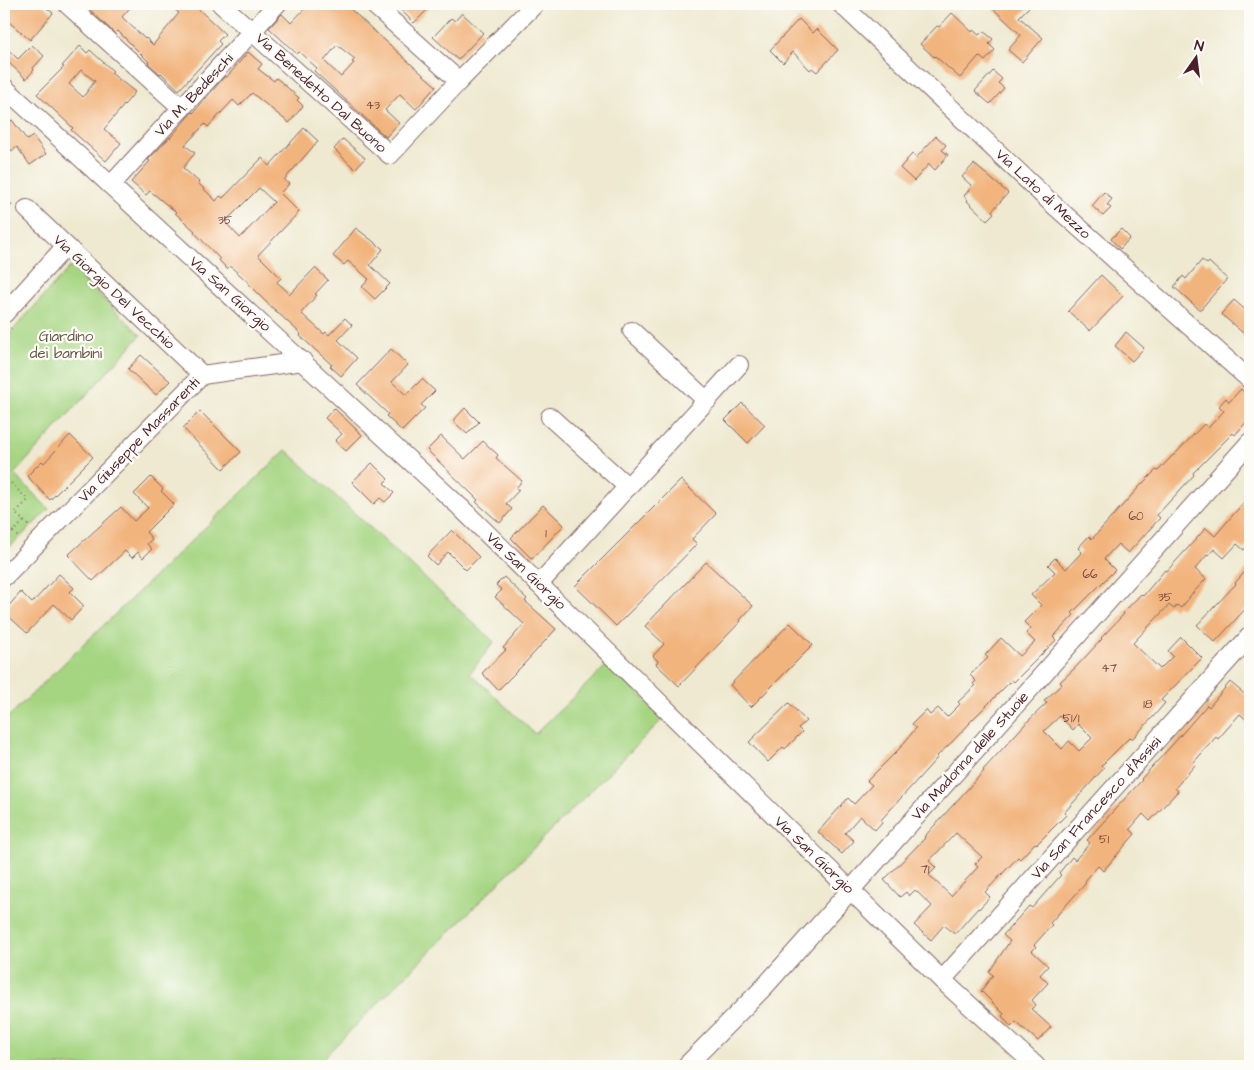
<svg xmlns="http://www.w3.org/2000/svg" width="1254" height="1070" font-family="'Architects Daughter',sans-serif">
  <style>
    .green { fill: #a6d582; stroke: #787a56 }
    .building { fill: #f2b47d; fill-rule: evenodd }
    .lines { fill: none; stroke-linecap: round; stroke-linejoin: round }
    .minor-casing { stroke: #836665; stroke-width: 20 }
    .path { stroke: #836665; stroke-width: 2; stroke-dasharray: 1 4; stroke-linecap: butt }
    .minor { stroke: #fff; stroke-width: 18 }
    .labels { text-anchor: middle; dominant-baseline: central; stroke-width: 4.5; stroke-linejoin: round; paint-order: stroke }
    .number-label { font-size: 12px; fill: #744440 }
    .street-label { font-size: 15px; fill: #4a1f2b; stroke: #fdfcf7 }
    .park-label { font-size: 15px; fill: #665645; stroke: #fdfcf7 }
  </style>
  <rect width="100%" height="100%" fill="#fdfcf7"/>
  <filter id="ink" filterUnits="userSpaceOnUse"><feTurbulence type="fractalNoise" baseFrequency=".02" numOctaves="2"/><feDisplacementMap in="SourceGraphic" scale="10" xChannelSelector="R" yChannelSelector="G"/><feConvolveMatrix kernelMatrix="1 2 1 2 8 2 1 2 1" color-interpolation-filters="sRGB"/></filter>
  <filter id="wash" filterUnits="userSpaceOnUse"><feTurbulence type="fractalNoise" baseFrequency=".0096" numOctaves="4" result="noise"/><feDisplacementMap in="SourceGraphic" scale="20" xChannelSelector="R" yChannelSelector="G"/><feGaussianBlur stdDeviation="1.12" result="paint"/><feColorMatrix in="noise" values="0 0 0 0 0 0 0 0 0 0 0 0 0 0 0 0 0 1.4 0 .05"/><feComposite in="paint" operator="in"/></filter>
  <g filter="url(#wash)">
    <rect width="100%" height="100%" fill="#eee9d0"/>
    <!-- green -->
    <g class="green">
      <polygon points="70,267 141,335 14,474 49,509 5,552 4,551 4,340"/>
      <polygon points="286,450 494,642 470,673 535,734 608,664 664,718 315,1066 4,1066 4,721"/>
    </g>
    <g id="blocks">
      <!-- building -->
      <g class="building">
        <polygon points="4,4 42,4 53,13 30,40 9,22 4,28"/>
        <polygon points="84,4 133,4 122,17 145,39 146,38 153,45 179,13 168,4 193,4 225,34 218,41 221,44 179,90 161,73 160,74 158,72 148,63 149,62 118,31 115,34"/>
        <path d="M309 4H345L372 29 389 44 412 65 436 86 416 109 400 94 385 110 399 123 386 137 314 71 317 68 299 52 297 54 269 28 282 14 291 23ZM337 45 355 59 352 62 354 63 341 77 324 61Z"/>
        <polygon points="395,4 433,4 414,23"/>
        <polygon points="988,4 1032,4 1019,17 1043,38 1022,62 1008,50 1021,35"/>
        <polygon points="462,13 483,33 458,60 433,37 451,18 455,21"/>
        <polygon points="952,13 972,32 973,30 979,35 983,31 993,39 989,44 995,50 985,61 979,56 960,78 935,56 934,57 920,44 937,26 939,27"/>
        <polygon points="799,19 813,33 817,29 838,50 817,72 812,68 810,70 793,52 783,63 770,50"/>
        <polygon points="32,45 44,56 33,68 34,70 26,79 4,58 4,46 18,59"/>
        <path d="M80 46 87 53 90 50 113 71 111 73 135 92 104 129 121 143 106 161 71 130 73 128 37 94 64 67 62 66ZM81 70 95 81 83 97 69 84Z"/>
        <path d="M248 52 262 64 258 69 274 81 276 78 280 81 299 98 297 100 303 106 289 123 252 93 239 106 233 100 208 127 205 124 185 145 195 153 183 168 199 182 198 183 216 201 220 196 223 198 262 158 269 166 304 128 318 141 284 180 289 184 280 193 299 212 258 255 281 278 277 282 290 294 315 268 328 280 315 294 317 295 301 313 324 334 326 332 329 335 345 318 352 325 338 340 357 358 341 376 330 366 332 365 300 336 301 334 265 301 248 284 249 283 230 266 227 269 219 260 220 259 194 232 195 231 175 213 176 212 150 191 146 195 131 182 150 161 148 160 170 137V138L182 124 192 112 193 113 225 76 226 78ZM259 188 274 202 240 238 225 222Z"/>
        <polygon points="993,71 1002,79 998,83 1004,88 990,104 975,91"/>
        <polygon points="12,120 27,140 33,136 46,154 30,165 17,147 12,151 4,139 4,126"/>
        <polygon points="936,136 946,145 942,150 948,155 935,170 929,164 914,181 900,168 912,154 916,158"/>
        <polygon points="343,139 365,158 355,169 334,149"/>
        <polygon points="974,164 1008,193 992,211 994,213 987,220 967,201 968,200 964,196 972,186 962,177"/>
        <polygon points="1104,192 1112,199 1107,205 1111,208 1103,216 1092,206"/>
        <polygon points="356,228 383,249 370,265 390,284 375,299 362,287 369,279 348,261 344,265 333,256"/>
        <polygon points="1121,229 1130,238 1120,249 1111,239"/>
        <polygon points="1202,260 1207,264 1209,262 1227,279 1200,310 1174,287 1183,276 1186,279"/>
        <polygon points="1101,275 1123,296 1090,331 1068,311"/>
        <polygon points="1234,300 1250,314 1246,319 1250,323 1250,339 1221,314"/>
        <polygon points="1126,332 1144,348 1132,361 1115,346"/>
        <polygon points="391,349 408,365 392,382 406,395 422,379 435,391 421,405 425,408 402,431 386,416 388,414 357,385"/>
        <polygon points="141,355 170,381 156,395 128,369"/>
        <polygon points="1241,389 1250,397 1250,418 1235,435 1233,433 1193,473 1194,475 1157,515 1160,518 1128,553 1118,544 1104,559 1115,570 1072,613 1074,615 1053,637 1056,640 1014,682 1012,680 969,723 970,723 953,741 937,756 938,757 881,820 882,822 875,830 860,816 845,833 854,841 842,854 818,832 848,798 854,804 872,785 867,781 900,748 916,728 912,724 926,710 930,715 938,708 947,717 960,704 958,702 975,686 973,684 976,681 970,675 988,658 985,655 1001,638 1020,656 1035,642 1026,633 1031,629 1024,622 1041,605 1031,595 1055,572 1048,565 1055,558 1066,569 1082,552 1078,548 1089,536 1092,539 1140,486 1156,470 1158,471 1173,455 1174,455 1204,424 1208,428 1224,411 1219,406 1226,398 1229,402"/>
        <polygon points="742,403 765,425 748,443 725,420"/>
        <polygon points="334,408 362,435 346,451 335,441 342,434 325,418"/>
        <polygon points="465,408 479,422 467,434 453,421"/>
        <polygon points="200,411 241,452 223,469 183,428"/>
        <polygon points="70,435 93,457 50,500 27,476 42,461 44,463"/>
        <polygon points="441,436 465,459 483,441 498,455 496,458 522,481 516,488 519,490 506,504 512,509 500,523 476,502 478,500 427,450"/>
        <polygon points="372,463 388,479 384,483 394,493 385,502 380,498 374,504 352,482"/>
        <polygon points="151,477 163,489 161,491 174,504 146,532 152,539 147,544 152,549 143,558 138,552 132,558 125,551 93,581 68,555 121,507 134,521 148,508 134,494"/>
        <polygon points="681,480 716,514 692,539 697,544 616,626 575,586"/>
        <path d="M1250 495V542L1244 550 1237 544 1224 558 1214 549 1209 555 1208 554 1195 569 1206 579 1189 597H1190L1181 608 1177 605 1174 609 1169 605 1133 643 1160 669 1173 656 1168 651 1181 637 1202 658 1161 700 1165 703 1153 717 1132 739 1130 737 1101 766 1104 768 1064 813 1066 815 1037 844 1035 843 1020 859 1018 857 985 892 990 897 979 909 978 908 955 934 944 925 931 940 914 925 932 906 915 890 909 896 906 892 900 897 884 880 925 838 924 837 984 771 983 770 1027 722 1047 703 1044 701 1062 684 1060 682 1076 667 1102 639 1101 638 1124 614 1123 613 1141 594 1143 596 1165 570 1167 571 1206 528 1215 536ZM1060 716 1073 730 1078 724 1092 738 1079 751 1069 741 1062 749 1044 731ZM956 833 982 857 975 864 978 867 951 896 929 875 936 868 929 861Z"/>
        <polygon points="543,505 564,525 532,559 511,538"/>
        <polygon points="452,530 479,557 466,570 448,552 436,565 427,556"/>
        <polygon points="706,562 753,606 740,620 741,621 679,686 656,664 658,661 653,656 664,644 645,626"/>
        <polygon points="1250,566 1250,604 1215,642 1197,625 1236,584 1235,583"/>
        <polygon points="59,574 74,588 70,592 84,606 71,620 54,604 27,633 4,612 4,611 21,592 32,603"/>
        <polygon points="504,577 527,599 525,601 556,629 524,664 498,690 482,673 506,650 503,648 524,624 495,597 502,590 496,585"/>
        <polygon points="790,623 813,645 751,707 730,685"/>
        <polygon points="1230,682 1248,697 1246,700 1250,704 1250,723 1240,714 1218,739 1216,737 1194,762 1196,764 1175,788 1178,791 1150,821 1143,814 1130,829 1135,834 1103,871 1098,866 1085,881 1086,883 1050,923 1052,925 1034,945 1036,947 1032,951 1048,966 1040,975 1048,983 1032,1000 1036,1005 1031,1009 1051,1027 1038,1041 1016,1022 1011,1027 1002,1016 1004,1014 981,991 993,975 989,972 1010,941 1003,935 1029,906 1032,908 1061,875 1059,873 1072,857 1075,860 1090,843 1087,840 1118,806 1142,780 1141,779 1173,744 1207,705 1209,707"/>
        <polygon points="789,703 806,721 798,728 802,732 785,749 783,747 768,762 749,742"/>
      </g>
    </g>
  </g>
  <g filter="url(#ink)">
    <use href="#blocks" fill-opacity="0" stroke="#836665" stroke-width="1"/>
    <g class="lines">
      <!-- minor casing -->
      <g class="minor-casing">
        <g id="minor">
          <polyline points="67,4 182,108"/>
          <polyline points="221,4 390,155 459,81"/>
          <polyline points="373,4 459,81 535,4"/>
          <polyline points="841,4 1046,198 1250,380"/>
          <polyline points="4,87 460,507 942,980 1036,1066"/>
          <polyline points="111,185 277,4"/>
          <polyline points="27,209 202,375"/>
          <polyline points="4,314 65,247"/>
          <polyline points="632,331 707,401"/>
          <polyline points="550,417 628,487"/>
          <polyline points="4,577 202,375 303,361"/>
          <polyline points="539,584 739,365"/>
          <polyline points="942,980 1250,636"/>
          <polyline points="686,1066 765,986 1250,442"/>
        </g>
      </g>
      <!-- path -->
      <g class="path">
        <polyline points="4,198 13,207"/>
        <polyline points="4,336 11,328"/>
        <polyline points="4,476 28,500 15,513 24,521 13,532 4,524"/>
        <polyline points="24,521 31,528"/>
        <polyline points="13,532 20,539"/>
      </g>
      <!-- minor -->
      <use href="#minor" class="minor"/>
    </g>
  </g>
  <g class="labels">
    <!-- number labels -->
    <g class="number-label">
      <text x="373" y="105">43</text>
      <text x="225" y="220">35</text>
      <text x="1136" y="516">60</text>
      <text x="546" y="533">1</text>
      <text x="1090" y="574">66</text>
      <text x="1165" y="597">35</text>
      <text x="1109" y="668">47</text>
      <text x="1148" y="704">18</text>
      <text x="1071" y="718">51/1</text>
      <text x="1104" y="839">51</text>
      <text x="925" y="869">71</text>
    </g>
    <!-- street labels -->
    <g class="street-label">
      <text transform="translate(321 93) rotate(42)">Via Benedetto Dal Buono</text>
      <text transform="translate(194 95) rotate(-47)">Via M. Bedeschi</text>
      <text transform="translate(1043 194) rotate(43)">Via Lato di Mezzo</text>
      <text transform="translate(114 292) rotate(43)">Via Giorgio Del Vecchio</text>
      <text transform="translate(230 294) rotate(42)">Via San Giorgio</text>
      <text transform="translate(139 440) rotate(-46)">Via Giuseppe Massarenti</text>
      <text transform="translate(526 571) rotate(44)">Via San Giorgio</text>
      <text transform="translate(970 756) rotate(-48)">Via Madonna delle Stuoie</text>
      <text transform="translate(1096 808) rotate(-48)">Via San Francesco d'Assisi</text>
      <text transform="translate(814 855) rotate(44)">Via San Giorgio</text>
    </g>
    <!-- park labels -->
    <g class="park-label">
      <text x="66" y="336">Giardino<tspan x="66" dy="17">dei bambini</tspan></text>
    </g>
  </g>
  <!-- margin -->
  <rect width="1254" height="1070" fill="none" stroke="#fdfcf7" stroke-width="20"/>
  <!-- north arrow -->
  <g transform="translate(1196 58) rotate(14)" stroke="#fdfcf7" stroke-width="4" paint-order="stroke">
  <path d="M0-4L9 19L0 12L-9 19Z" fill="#4a1f2b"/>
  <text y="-8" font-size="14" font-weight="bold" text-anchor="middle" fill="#4a1f2b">N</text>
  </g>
</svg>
